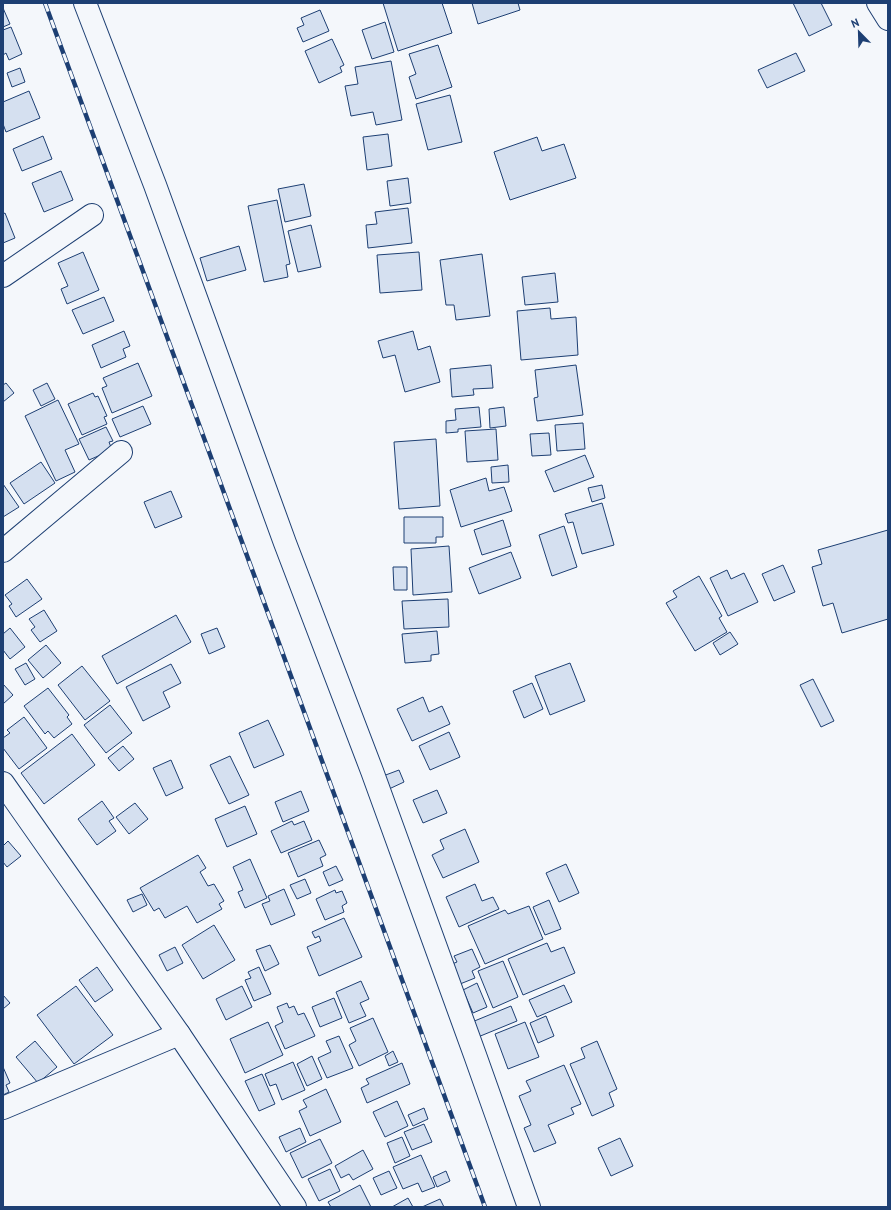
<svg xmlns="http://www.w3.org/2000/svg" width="891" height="1210" font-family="'PT Sans',sans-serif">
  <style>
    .building { fill: #d5e0f0; stroke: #1d3f73 }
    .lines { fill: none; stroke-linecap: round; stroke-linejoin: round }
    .minor-casing { stroke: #1d3f73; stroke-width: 24 }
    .minor { stroke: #f4f7fb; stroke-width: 22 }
    .rail-casing { stroke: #1d3f73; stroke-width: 4.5 }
    .rail { stroke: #f4f7fb; stroke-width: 3; stroke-dasharray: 9; stroke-linecap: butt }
  </style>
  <rect width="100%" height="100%" fill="#f4f7fb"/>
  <!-- building -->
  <g class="building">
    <polygon points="383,3 442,3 452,33 398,51"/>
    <polygon points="472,3 518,3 520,10 478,24"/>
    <polygon points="793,3 821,3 832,25 809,36"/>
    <polygon points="3,8 10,24 3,27"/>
    <polygon points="320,10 329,31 303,42 297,28 304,25 301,18"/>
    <polygon points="385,22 394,52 372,59 362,30"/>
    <polygon points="11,27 22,54 9,60 6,53 3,55 3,30"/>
    <polygon points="332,39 344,65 340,67 342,72 319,83 305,51"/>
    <polygon points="438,45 452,87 416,99 409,77 416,74 409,54"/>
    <polygon points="796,53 805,71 767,88 758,70"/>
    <polygon points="391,61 402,120 376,125 373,112 351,116 345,86 358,84 355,67"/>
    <polygon points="20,68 25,82 12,87 7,73"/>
    <polygon points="29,91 40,118 6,132 3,124 3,102"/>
    <polygon points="450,95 462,142 428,150 416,104"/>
    <polygon points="388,134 392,166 367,170 363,137"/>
    <polygon points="43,136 52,159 22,171 13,149"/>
    <polygon points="537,137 542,151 564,144 576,178 510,200 494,152"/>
    <polygon points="61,171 73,200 44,212 32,183"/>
    <polygon points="408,178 411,203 390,206 387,181"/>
    <polygon points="304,184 311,216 285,222 278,189"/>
    <polygon points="277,200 290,264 286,265 288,277 264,282 248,206"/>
    <polygon points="408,208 412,243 368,248 366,225 377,224 375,212"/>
    <polygon points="5,213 15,238 3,243 3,214"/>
    <polygon points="311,225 321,267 298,272 288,231"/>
    <polygon points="239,246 246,270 207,281 200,258"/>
    <polygon points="83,252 99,290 67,304 61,289 68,286 58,263"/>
    <polygon points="419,252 422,290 380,293 377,255"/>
    <polygon points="482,254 490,316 456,320 454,305 446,305 440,260"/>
    <polygon points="555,273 558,302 525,305 522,277"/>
    <polygon points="104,297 114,321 83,334 72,310"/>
    <polygon points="550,308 551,319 576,317 578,355 521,360 517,311"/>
    <polygon points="124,331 130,346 123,349 126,357 101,368 92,345"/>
    <polygon points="413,331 418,350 430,346 440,382 405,392 395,355 383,358 378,341"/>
    <polygon points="138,363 152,396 112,413 102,388 107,386 103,378"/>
    <polygon points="491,365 493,388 473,389 474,395 452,397 450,369"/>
    <polygon points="576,365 583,415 537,421 534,398 538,397 535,370"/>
    <polygon points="6,383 14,393 3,402 3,385"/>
    <polygon points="47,383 55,399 41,406 33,390"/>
    <polygon points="93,393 95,397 98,396 107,416 104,417 107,424 82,435 68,404"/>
    <polygon points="58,400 79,444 65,450 75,472 56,481 25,416"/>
    <polygon points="143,406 151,424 120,437 112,419"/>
    <polygon points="479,407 481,427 458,429 458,432 446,433 446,421 456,420 455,409"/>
    <polygon points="504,407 506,426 490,428 489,409"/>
    <polygon points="583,423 585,449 557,451 555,425"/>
    <polygon points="106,427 113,441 109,442 112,450 89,460 79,439"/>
    <polygon points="496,429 498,460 467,462 465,431"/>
    <polygon points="549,433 551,455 532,456 530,434"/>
    <polygon points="436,439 440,506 399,509 394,442"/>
    <polygon points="585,455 594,477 554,492 545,471"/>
    <polygon points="41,462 55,483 24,504 10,483"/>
    <polygon points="508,465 509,482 492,483 491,467"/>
    <polygon points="486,478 489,491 504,487 512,511 461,527 450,490"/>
    <polygon points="3,484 19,507 3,517"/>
    <polygon points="602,485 605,498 592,502 588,488"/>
    <polygon points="171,491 182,517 155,528 144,502"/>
    <polygon points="602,503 614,545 582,554 573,522 568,523 565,514"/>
    <polygon points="404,517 443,517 443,537 436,537 436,543 404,543"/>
    <polygon points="503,520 511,546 482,555 474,530"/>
    <polygon points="564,526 577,567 552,576 539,535"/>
    <polygon points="888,530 888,619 842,633 833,603 823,606 812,567 822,564 818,550"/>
    <polygon points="449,546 452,592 413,595 411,549"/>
    <polygon points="511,552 521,578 479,594 469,568"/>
    <polygon points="783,565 795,592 774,601 762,574"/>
    <polygon points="393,567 407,567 407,590 394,590"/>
    <polygon points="727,570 731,579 744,573 758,602 728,616 710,578"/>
    <polygon points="699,576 722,616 719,618 727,632 695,651 666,603 677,597 673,591"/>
    <polygon points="27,579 42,599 16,617 9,606 12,604 5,595"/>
    <polygon points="448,599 449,627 404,629 402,601"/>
    <polygon points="44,610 57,631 40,642 31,630 35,627 29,619"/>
    <polygon points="176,615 191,642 117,684 102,656"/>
    <polygon points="10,628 25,647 10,659 3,650 3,634"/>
    <polygon points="217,628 225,647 209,654 201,634"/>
    <polygon points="437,631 439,654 431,655 431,661 405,663 402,634"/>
    <polygon points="730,632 738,644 720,655 713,643"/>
    <polygon points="46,645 61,663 43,678 28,660"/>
    <polygon points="26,663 35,679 25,685 15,669"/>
    <polygon points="570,663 585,701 550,715 535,676"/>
    <polygon points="171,664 181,683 163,692 170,707 143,721 126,687"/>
    <polygon points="82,666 110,701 85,720 58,685"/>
    <polygon points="813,679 834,721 821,727 800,685"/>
    <polygon points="532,683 543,709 524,718 513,691"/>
    <polygon points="3,684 13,695 3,704"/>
    <polygon points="48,688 69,715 67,717 72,724 54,738 48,731 45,734 24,706"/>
    <polygon points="423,697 429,712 442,706 450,724 412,741 397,709"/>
    <polygon points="110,705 132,733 106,753 84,725"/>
    <polygon points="24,717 47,748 19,769 3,748 3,738 10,733 7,730"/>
    <polygon points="268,720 284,755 254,768 239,733"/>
    <polygon points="449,732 460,757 430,770 419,746"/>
    <polygon points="72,734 95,765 44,804 21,773"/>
    <polygon points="123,746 134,759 119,771 108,758"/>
    <polygon points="230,756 249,795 229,804 210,765"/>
    <polygon points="171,760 183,788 166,796 153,768"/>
    <polygon points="399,770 404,782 389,789 383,776"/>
    <polygon points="437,790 447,813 423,823 413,800"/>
    <polygon points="301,791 309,811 283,822 275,802"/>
    <polygon points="102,801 114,818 109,821 116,831 97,845 78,819"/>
    <polygon points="135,803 148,819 129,834 116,817"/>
    <polygon points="245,806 257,834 227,847 215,819"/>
    <polygon points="292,821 294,825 304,821 312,840 281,853 271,831"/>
    <polygon points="465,829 479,862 443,878 432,855 444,849 440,840"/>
    <polygon points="319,840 326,855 320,858 323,866 298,877 288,853"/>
    <polygon points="8,841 21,856 7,867 3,862 3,846"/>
    <polygon points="198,855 206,868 200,872 208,886 214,884 224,901 219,904 222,909 197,923 187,906 165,918 159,908 154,911 140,888"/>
    <polygon points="250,859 267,898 245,908 238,892 243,890 233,867"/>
    <polygon points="566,864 579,893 559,902 546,873"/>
    <polygon points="336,866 343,880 329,886 323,872"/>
    <polygon points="305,879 311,893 297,899 290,885"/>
    <polygon points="475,884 482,901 493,897 499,909 459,927 446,897"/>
    <polygon points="284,889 295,915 271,925 262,904 270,901 268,896"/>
    <polygon points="335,890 336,893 342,891 347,903 342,906 344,912 325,920 316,899"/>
    <polygon points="142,894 147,905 133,912 127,900"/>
    <polygon points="549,900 561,929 545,935 533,907"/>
    <polygon points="529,906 543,939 485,964 468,926 505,910 508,914"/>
    <polygon points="344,918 362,957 319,976 307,947 321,941 319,936 315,938 312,932"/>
    <polygon points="214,925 235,960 203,979 182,945"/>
    <polygon points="547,943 551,952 564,947 575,973 523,995 508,959"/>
    <polygon points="270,945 279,964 265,971 256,950"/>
    <polygon points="175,947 183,963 167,971 159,955"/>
    <polygon points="472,949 480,967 472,971 475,978 460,984 452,964 457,962 454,956"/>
    <polygon points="503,961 518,997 493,1008 478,971"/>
    <polygon points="97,967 113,990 95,1002 79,980"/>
    <polygon points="259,967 271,994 254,1001 245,980 251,978 248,972"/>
    <polygon points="361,981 369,999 360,1003 366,1016 349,1023 336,992"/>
    <polygon points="477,983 487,1007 473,1013 463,990"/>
    <polygon points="564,985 572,1002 537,1017 529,1000"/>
    <polygon points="76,986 113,1035 74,1064 37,1015"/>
    <polygon points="242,986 252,1007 226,1020 216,999"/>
    <polygon points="3,995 10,1003 3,1009"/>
    <polygon points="334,998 342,1018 320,1027 312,1007"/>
    <polygon points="287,1003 289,1008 294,1006 298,1015 304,1013 315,1036 285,1049 275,1026 283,1022 277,1007"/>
    <polygon points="511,1006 517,1021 478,1037 472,1022"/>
    <polygon points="546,1016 554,1036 538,1043 530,1023"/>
    <polygon points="373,1018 388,1052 359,1066 349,1045 356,1041 350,1028"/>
    <polygon points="268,1022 283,1055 245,1073 230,1039"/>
    <polygon points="525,1022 539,1057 508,1069 495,1034"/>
    <polygon points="339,1036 353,1068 327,1078 318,1058 331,1052 326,1041"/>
    <polygon points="35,1041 57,1067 38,1083 16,1057"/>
    <polygon points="597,1041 617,1089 609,1093 614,1106 592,1116 570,1064 585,1058 581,1048"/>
    <polygon points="393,1051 398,1062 389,1066 385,1056"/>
    <polygon points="312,1056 322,1079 307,1086 297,1064"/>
    <polygon points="293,1062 305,1090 282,1100 276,1084 270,1086 265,1074"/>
    <polygon points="402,1063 410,1084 367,1103 361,1088 369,1084 366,1079"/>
    <polygon points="564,1065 581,1104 571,1108 574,1114 548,1125 556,1143 534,1152 524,1128 531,1125 519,1096 531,1091 526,1081"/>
    <polygon points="3,1067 10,1083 6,1085 9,1092 3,1095"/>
    <polygon points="262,1074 275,1104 259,1111 245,1081"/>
    <polygon points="326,1089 341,1122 310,1136 299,1111 307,1107 303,1100"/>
    <polygon points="397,1101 408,1126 385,1137 373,1112"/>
    <polygon points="424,1108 428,1119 413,1126 408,1115"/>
    <polygon points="424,1124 432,1142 412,1150 404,1132"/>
    <polygon points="300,1128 306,1142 286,1152 279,1137"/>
    <polygon points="402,1137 410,1156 395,1163 387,1143"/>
    <polygon points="620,1138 633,1166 611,1176 598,1148"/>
    <polygon points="320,1139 332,1163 302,1178 290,1153"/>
    <polygon points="363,1150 373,1169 353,1180 349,1174 341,1178 335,1166"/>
    <polygon points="421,1155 435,1187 422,1192 418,1183 403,1189 393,1167"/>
    <polygon points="330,1169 340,1191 319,1201 308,1179"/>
    <polygon points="389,1171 397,1188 381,1195 373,1178"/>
    <polygon points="446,1171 450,1181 437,1187 433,1177"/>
    <polygon points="360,1185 371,1207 331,1207 328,1202"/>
    <polygon points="408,1198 413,1207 392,1207"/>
    <polygon points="440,1199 444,1207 422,1207"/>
  </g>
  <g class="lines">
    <!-- minor casing -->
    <g class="minor-casing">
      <g id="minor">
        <polyline points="85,3 155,185 285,543 372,771 475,1055 529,1207"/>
        <polyline points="878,3 888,19"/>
        <polyline points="3,276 92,215"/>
        <polyline points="3,551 121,452"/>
        <polyline points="3,783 179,1034 295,1207"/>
        <polyline points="3,1108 179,1034"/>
      </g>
    </g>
    <!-- minor -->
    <use href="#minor" class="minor"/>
    <!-- rail casing -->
    <g class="rail-casing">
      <polyline id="rail" points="45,3 485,1207"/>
    </g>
    <!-- rail -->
    <use href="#rail" class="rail"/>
  </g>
  <!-- border -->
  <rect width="891" height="1210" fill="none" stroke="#1d3f73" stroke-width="8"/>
  <!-- north arrow -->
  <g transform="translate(859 32) rotate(337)" stroke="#f4f7fb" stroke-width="3" paint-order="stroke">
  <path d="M0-3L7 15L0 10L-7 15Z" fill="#1d3f73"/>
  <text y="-6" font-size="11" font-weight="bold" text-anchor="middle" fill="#1d3f73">N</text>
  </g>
</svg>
